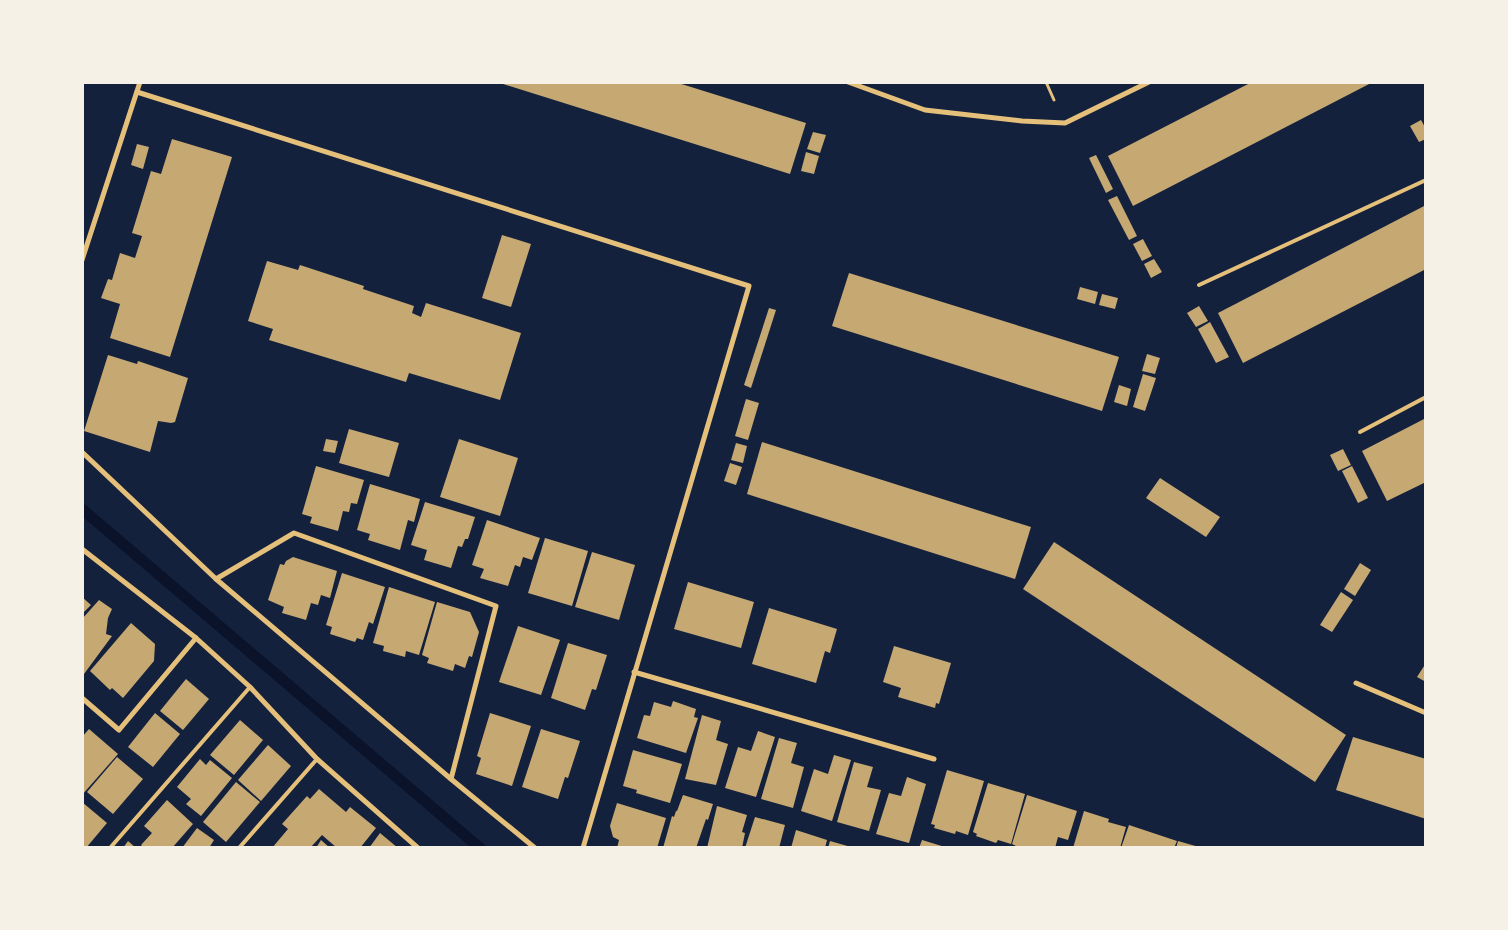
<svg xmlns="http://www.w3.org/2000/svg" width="1508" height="930" font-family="'PT Sans',sans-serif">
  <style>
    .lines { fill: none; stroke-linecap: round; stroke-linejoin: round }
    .stream { stroke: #0b132b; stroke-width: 11 }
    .building { fill: #c6a872 }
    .path { stroke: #e5c07b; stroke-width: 3 }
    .service { stroke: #e5c07b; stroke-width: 4 }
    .minor { stroke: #e5c07b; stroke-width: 5 }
  </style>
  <rect width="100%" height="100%" fill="#14213d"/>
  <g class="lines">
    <!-- stream -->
    <polyline class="stream" points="82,509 480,848"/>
  </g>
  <!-- building -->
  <g class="building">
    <polygon points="675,82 806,123 790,174 500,83"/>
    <polygon points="1252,82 1373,82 1133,206 1108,156"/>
    <polygon points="1421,120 1426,129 1426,139 1419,142 1410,126"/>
    <polygon points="813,132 826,135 820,153 807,149"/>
    <polygon points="172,139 232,157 170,357 110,338 120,304 101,298 108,279 112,280 120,253 135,258 142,236 132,233 151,171 161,174"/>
    <polygon points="137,144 149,147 143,169 131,165"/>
    <polygon points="806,152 819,156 814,174 801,171"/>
    <polygon points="1096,155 1113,189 1106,193 1089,158"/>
    <polygon points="1117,196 1137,236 1129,240 1108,200"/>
    <polygon points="1426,205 1426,269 1243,363 1218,313"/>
    <polygon points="502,235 531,244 511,307 482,298"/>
    <polygon points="1143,239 1152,256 1142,261 1133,244"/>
    <polygon points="1154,259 1162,272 1151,278 1144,264"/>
    <polygon points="267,261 298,270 300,265 364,286 363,289 414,306 412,313 421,317 426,303 521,333 500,400 409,373 406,382 269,340 273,329 248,321"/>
    <polygon points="849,273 1119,357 1102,411 832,326"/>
    <polygon points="1080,287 1098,292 1095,304 1077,299"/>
    <polygon points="1102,294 1118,298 1115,309 1099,305"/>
    <polygon points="1199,306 1208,321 1196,327 1187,313"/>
    <polygon points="769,308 776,310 751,388 744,385"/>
    <polygon points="1210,322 1229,357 1216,363 1198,329"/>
    <polygon points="1147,354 1160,358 1155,374 1142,371"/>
    <polygon points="108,355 137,364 138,361 188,378 175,422 171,423 158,421 150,452 84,431"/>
    <polygon points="1143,374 1156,378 1145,411 1133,407"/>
    <polygon points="1119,385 1131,389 1127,406 1114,402"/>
    <polygon points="746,399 759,403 748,440 735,436"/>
    <polygon points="1426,418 1426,482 1387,501 1362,451"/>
    <polygon points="349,429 399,443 389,477 339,463"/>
    <polygon points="326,439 338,441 335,453 323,451"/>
    <polygon points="459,439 518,458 500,516 440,497"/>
    <polygon points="762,442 1031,527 1015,579 747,494"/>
    <polygon points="736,443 747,446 743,463 731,460"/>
    <polygon points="1343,449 1351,465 1338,471 1330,455"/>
    <polygon points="730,463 742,467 736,485 724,481"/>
    <polygon points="316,466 364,480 357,504 351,503 349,512 343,511 338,531 310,523 312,517 302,514"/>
    <polygon points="1352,466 1368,498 1358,503 1342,471"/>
    <polygon points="1160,478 1220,517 1206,537 1146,498"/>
    <polygon points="370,484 420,499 414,522 408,520 400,550 368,540 370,534 357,530"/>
    <polygon points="425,502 475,517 468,539 465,539 462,547 458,546 451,568 424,560 427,550 411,545"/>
    <polygon points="487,520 540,538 532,560 523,557 520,567 515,565 508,586 480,578 484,569 472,565"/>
    <polygon points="545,538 588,551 572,606 528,593"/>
    <polygon points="1054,542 1346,735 1315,782 1023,589"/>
    <polygon points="592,552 635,565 619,620 575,607"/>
    <polygon points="293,557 337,571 330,598 321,595 318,605 311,603 306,620 282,613 284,607 268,600 280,564 284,565 286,561"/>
    <polygon points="1360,563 1371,570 1355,596 1344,589"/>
    <polygon points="342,573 385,587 373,624 369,622 363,640 357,638 355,642 330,634 332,627 326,625"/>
    <polygon points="688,582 754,602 741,648 674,629"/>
    <polygon points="389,587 435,602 419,655 406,651 405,657 383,651 384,646 373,643"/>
    <polygon points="1341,592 1353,600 1332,632 1320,625"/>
    <polygon points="82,597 91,605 82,614"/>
    <polygon points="99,600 112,609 108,618 106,634 112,636 84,674 82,673 82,619"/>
    <polygon points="437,602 470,612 479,632 472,657 469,656 465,668 455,664 453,671 427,663 429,658 422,655"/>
    <polygon points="769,608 837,629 830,653 825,651 816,683 752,664"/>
    <polygon points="131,623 155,644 154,661 123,698 112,688 110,690 90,671"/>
    <polygon points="518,626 560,640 541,695 499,682"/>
    <polygon points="568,643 607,655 596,690 592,689 585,710 551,698"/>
    <polygon points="894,646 951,663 939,704 936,703 935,708 898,697 901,688 883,682"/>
    <polygon points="1426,663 1426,682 1417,677"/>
    <polygon points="186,679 209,699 183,730 160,711"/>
    <polygon points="673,701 696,709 694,717 698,718 686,753 637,738 644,715 650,716 654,702 671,707"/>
    <polygon points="155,713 180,734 153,767 128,747"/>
    <polygon points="490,713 531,726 512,786 476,774 481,758 477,756"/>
    <polygon points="702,715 721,721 716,740 728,744 716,785 685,779"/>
    <polygon points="240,720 263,740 234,775 210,755"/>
    <polygon points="89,729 118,754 82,795 82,737"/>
    <polygon points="541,729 580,741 568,778 565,777 558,799 522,787"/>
    <polygon points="758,731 775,737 756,797 725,788 738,747 751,751"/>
    <polygon points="1353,737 1426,759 1426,819 1336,790"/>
    <polygon points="779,738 797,743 791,763 804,767 793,808 761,799"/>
    <polygon points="268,745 291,766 261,801 238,780"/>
    <polygon points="633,750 682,764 670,803 636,793 637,790 623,786"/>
    <polygon points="834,755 851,760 832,821 801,811 814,769 828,774"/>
    <polygon points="117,757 143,779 113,814 87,792"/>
    <polygon points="200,759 206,765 210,760 232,778 201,816 186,804 191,799 177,787"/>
    <polygon points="854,762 873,767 867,787 881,790 869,831 837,822"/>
    <polygon points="947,770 984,781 968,835 956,831 955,834 934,828 935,825 931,824"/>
    <polygon points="907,777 926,784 909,843 876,834 889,793 901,796"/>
    <polygon points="236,782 260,802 226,842 203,822"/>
    <polygon points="988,783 1025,794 1011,844 998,840 996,843 976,836 977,834 973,832"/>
    <polygon points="319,789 346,812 350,807 376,828 360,848 337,848 322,835 310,848 308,846 307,848 272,848 288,829 282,824 307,796 310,799"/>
    <polygon points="683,795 713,804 708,820 706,819 696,848 663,848 672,816 674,817 676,811 677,811"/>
    <polygon points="1027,795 1077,811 1068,840 1058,837 1055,848 1020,848 1012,844"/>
    <polygon points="167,800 193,824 172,848 144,848 141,845 152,833 144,826"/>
    <polygon points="82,802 107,823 86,848 82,848"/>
    <polygon points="617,803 666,818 657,848 617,848 619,840 613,837 610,826"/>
    <polygon points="717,806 747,815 742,832 745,833 742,848 707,848"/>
    <polygon points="1084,811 1109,819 1108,822 1126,827 1120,848 1073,848"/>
    <polygon points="755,817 785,825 779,848 745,848"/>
    <polygon points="1129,825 1177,841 1174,848 1121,848"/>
    <polygon points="197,828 214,840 209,848 182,848"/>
    <polygon points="796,830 827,840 825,848 791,848"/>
    <polygon points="380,833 398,848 369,848"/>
    <polygon points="321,840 330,848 316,848"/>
    <polygon points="922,840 945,847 945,848 919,848"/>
    <polygon points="128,841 136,848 123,848"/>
    <polygon points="830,841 851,847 851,848 828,848"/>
    <polygon points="1178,841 1199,847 1199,848 1176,848"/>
  </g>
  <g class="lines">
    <!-- path -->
    <polyline class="path" points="1046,82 1054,100"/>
    <!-- service -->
    <g class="service">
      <polyline points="1199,285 1426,180"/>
      <polyline points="1360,432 1426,397"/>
      <polyline points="110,848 250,687"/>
      <polyline points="239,848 317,759"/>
    </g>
    <!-- minor -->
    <g class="minor">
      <polyline points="848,82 925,110 1022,121 1065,123 1149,82"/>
      <polyline points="137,92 749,286 583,848"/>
      <polyline points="82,260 140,82"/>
      <polyline points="82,452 216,579 451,779 535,848"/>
      <polyline points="82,549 196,638 250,687 317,759 418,848"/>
      <polyline points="216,579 294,533 496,606 451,779"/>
      <polyline points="634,672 934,759"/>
      <polyline points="1356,683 1426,713"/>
      <polyline points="82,698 119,730 196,638"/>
    </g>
  </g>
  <!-- border -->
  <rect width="1508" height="930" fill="none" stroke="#f6f1e7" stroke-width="168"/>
</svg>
